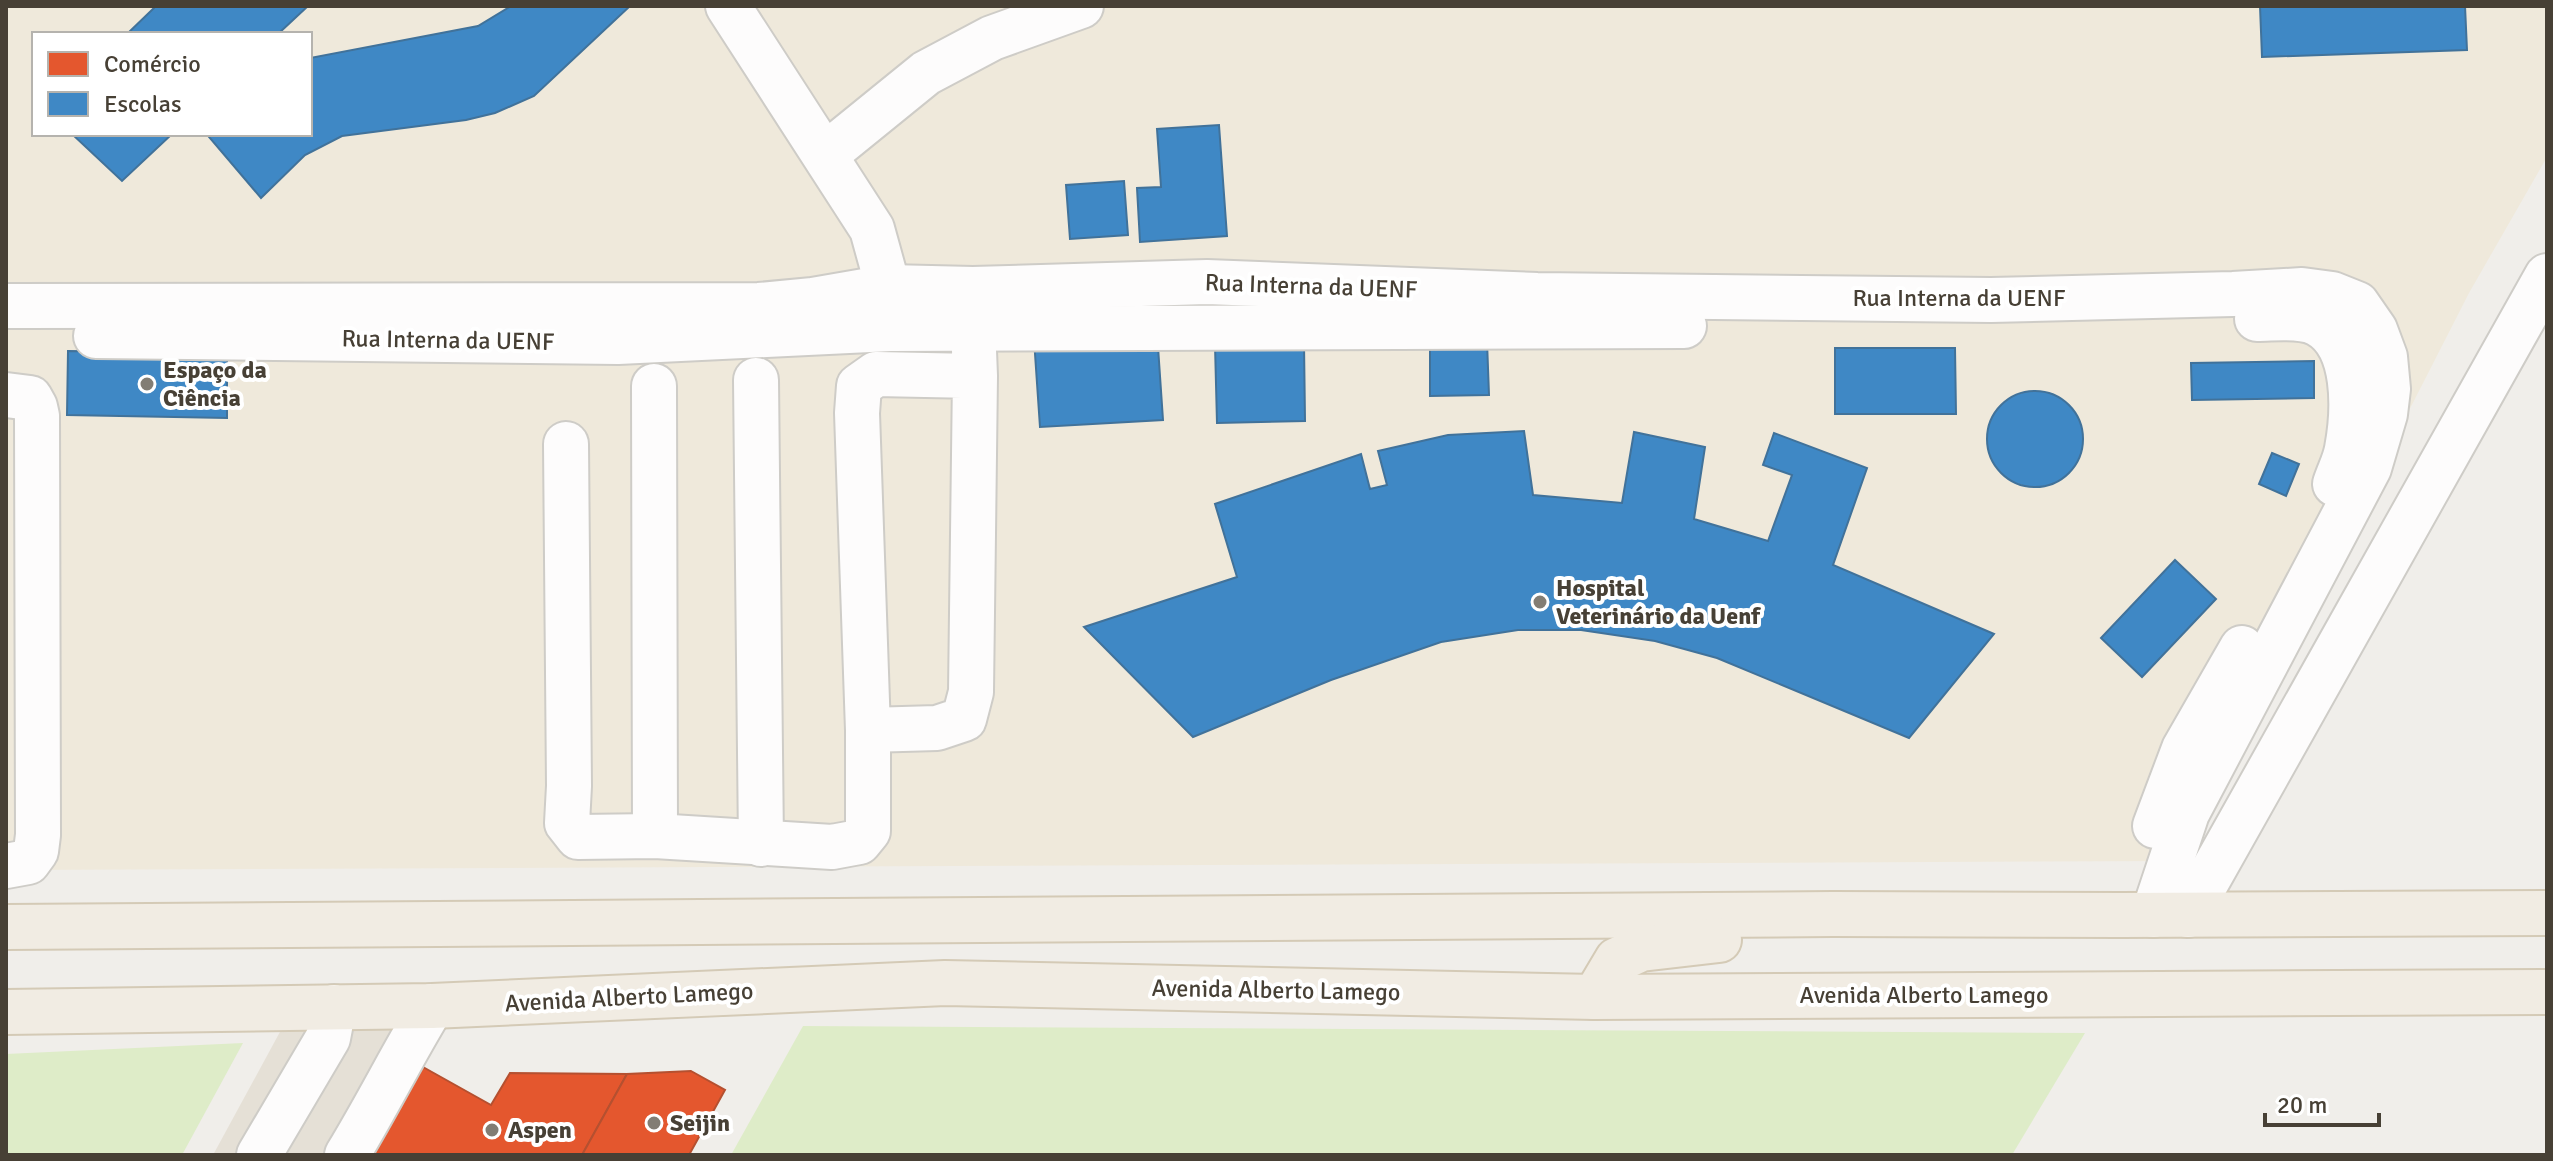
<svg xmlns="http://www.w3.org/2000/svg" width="2553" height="1161" font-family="Signika,sans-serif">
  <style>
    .residential { fill: #e5e0d6 }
    .education { fill: #efe9db; fill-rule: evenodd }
    .green { fill: #deecc8 }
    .shops { fill: #e4572e; stroke: #b55030; stroke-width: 2 }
    .schools { fill: #3f88c5; stroke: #41729a; stroke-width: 2 }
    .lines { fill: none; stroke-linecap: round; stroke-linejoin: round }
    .minor-casing { stroke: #ceccc7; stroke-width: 48 }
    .major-casing { stroke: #d4cab6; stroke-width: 48 }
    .minor { stroke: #fdfcfc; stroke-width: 44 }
    .major { stroke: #f1ece3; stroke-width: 44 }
    .poi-dot { fill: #827d74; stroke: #fff; stroke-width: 3 }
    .labels { text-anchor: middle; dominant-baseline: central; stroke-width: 8; stroke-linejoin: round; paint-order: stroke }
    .street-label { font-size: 24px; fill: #474035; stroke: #fff }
    .poi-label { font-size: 24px; font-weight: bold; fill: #474035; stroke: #fff; text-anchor: start }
  </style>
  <rect width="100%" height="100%" fill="#f0eeea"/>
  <!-- residential -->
  <polygon class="residential" points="435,1024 360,1155 213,1155 281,1030"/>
  <!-- education -->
  <path class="education" d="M6 6H2547V157L2469 293 2179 861 6 870ZM34 34H310V134H34Z"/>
  <!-- green -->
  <g class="green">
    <polygon points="803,1026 2085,1033 2012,1155 731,1155"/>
    <polygon points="243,1043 182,1155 6,1155 6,1054"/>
  </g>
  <!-- shops -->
  <g class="shops">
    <polygon points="423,1067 491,1105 510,1073 627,1074 582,1155 373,1155"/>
    <polygon points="691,1071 725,1090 689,1155 582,1155 627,1074"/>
  </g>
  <!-- schools -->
  <g class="schools">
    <polygon points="156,6 308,6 278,34 127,34"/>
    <polygon points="511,6 630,6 534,96 495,113 466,120 342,136 305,155 261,198 209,137 213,134 310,134 310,58 478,26"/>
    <polygon points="2260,6 2465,6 2467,50 2262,57"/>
    <polygon points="1219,125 1227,236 1140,242 1137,188 1161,187 1157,129"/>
    <polygon points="72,134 172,134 122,181"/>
    <polygon points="1124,181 1128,235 1070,239 1066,185"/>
    <polygon points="1157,332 1163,420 1040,427 1034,339"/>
    <polygon points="1487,341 1489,395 1430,396 1430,343"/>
    <polygon points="1304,343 1305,421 1217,423 1215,345"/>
    <polygon points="1835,348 1955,348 1956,414 1835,414"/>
    <polygon points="68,351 227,353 227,418 67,415"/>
    <polygon points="2314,361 2314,398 2192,400 2191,363"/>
    <circle cx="2035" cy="439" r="48"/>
    <polygon points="1524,431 1533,495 1622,503 1634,432 1705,447 1694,519 1768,541 1792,475 1763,465 1774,433 1867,468 1833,565 1994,634 1909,738 1717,658 1655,641 1581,630 1518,630 1441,642 1331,680 1193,737 1084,627 1237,577 1215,504 1361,454 1370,489 1387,485 1378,451 1448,435"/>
    <polygon points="2272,453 2299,464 2286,496 2259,484"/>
    <polygon points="2175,560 2216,599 2142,677 2101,638"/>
  </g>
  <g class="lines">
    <!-- minor casing -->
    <g class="minor-casing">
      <g id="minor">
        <polyline points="825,155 926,73 992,38 1081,6"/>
        <polyline points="972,299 975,376 971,692 964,719 937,728 868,730 857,413 859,386 876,374 975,376"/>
        <polyline points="6,306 759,305 813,300 888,287 973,289 1207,282 1537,295 1991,300 2233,294 2302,290 2332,294 2357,304 2375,330 2385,357 2388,389 2385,414 2369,468 2187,813 2153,915"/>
        <path d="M2257 319C2275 319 2301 315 2318 324 2357 345 2354 411 2347 449 2345 461 2339 472 2335 484"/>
        <polyline points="890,329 1684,326"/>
        <polyline points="96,336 618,342 890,329 891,305 888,287 872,229 728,6"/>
        <polyline points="756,380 761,844"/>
        <polyline points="654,386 655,836"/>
        <polyline points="6,395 30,398 35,407 37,416 38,835 36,851 28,862 6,866"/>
        <polyline points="566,444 569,786 567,823 578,837 655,836 832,847 859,842 868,831 868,730"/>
        <polyline points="2155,826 2184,749 2242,648"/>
        <polyline points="2188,915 2547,276"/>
        <polyline points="259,1155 328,1038 334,1007"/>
        <path d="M347 1155C377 1106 402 1055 432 1006"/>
      </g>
    </g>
    <!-- major casing -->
    <g class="major-casing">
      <g id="major">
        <polyline points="6,927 1833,914 2121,915 2547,913"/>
        <polyline points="1595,997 1617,960 1641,949 1719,940"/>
        <polyline points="6,1012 432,1006 945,983 1595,997 2547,992"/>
      </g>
    </g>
    <!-- minor -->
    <use href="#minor" class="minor"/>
    <!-- major -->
    <use href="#major" class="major"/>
  </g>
  <!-- markers -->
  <g class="poi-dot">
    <circle cx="147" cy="384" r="8"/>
    <circle cx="1540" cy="602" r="8"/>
    <circle cx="654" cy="1123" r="8"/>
    <circle cx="492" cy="1130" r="8"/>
  </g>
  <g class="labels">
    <!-- street labels -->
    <g class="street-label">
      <text transform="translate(1311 286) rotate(2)">Rua Interna da UENF</text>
      <text x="1959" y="298">Rua Interna da UENF</text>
      <text transform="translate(448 340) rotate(1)">Rua Interna da UENF</text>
      <text transform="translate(1276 990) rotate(1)">Avenida Alberto Lamego</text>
      <text x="1924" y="995">Avenida Alberto Lamego</text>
      <text transform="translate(629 997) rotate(-3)">Avenida Alberto Lamego</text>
    </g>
    <!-- poi labels -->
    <g class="poi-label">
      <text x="163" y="370">Espaço da<tspan x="163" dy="28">Ciência</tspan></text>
      <text x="1556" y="588">Hospital<tspan x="1556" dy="28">Veterinário da Uenf</tspan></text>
      <text x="670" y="1123">Seijin</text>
      <text x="508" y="1130">Aspen</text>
    </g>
  </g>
  <!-- border -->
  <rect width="2553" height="1161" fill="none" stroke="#474035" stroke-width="16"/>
  <!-- legend -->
  <rect x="32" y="32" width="280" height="104" fill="#ffffff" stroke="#b5b3ae" stroke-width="2"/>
  <rect x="48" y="52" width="40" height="24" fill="#e4572e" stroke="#b5b3ae" stroke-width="2"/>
  <text x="104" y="72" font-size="24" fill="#474035">Comércio</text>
  <rect x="48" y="92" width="40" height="24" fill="#3f88c5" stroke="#b5b3ae" stroke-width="2"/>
  <text x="104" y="112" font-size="24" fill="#474035">Escolas</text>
  <!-- scale -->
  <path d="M2265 1113v12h114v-12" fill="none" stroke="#474035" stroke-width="4"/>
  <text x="2277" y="1113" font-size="24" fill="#474035" stroke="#ffffff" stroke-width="6" paint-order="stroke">20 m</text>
</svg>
